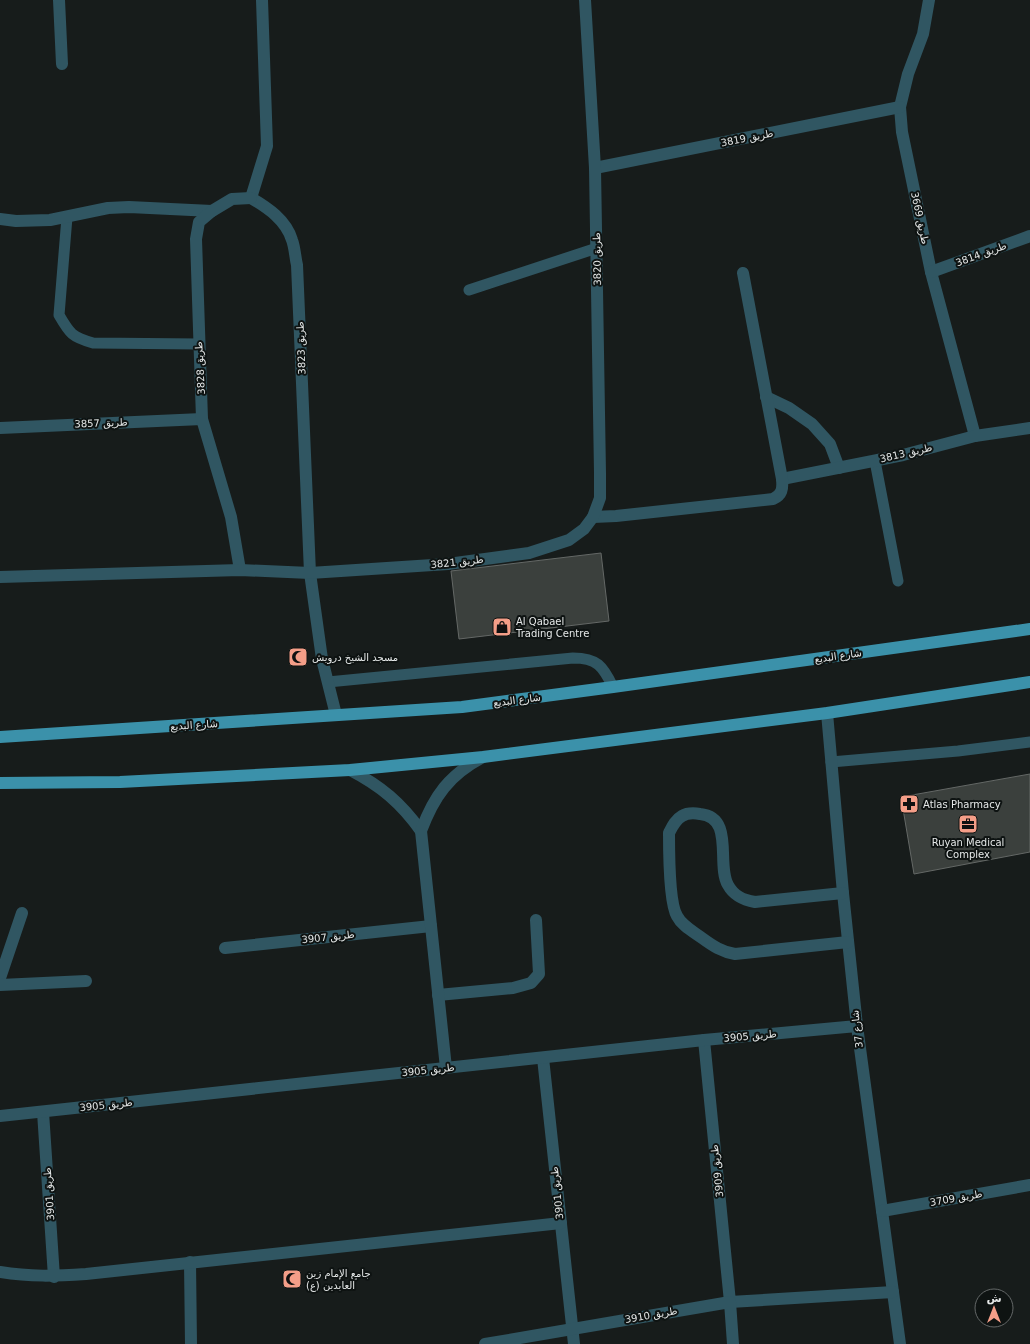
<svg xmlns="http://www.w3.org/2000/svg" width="1030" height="1344" font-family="'DejaVu Sans',Cairo,sans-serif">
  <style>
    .building { fill: #3b403d; stroke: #646866 }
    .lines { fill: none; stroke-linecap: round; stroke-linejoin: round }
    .service { stroke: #305662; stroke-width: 11 }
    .minor { stroke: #305662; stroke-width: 12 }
    .primary { stroke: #3b91aa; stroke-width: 12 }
    .labels { text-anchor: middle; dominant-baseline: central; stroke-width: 4; stroke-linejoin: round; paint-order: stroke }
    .street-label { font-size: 10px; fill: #e5e8e8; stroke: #0e1312 }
    .poi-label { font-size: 10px; fill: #e5e8e8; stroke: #0e1312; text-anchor: start }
  </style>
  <rect width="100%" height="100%" fill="#171c1b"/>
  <!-- building -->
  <g class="building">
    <polygon points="601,553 609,621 459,639 451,571"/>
    <polygon points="1030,774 1030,852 914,874 901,797"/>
  </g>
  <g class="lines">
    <!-- service -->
    <g class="service">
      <path d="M67 217 59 315C70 334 72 337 93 343L199 344"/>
      <polyline points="469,290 597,248"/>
      <polyline points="875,461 898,581"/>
      <path d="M328 682 573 658C597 658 603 666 613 687"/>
      <polyline points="831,762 958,751 1030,742"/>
    </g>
    <!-- minor -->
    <g class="minor">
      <polyline points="59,0 62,64"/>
      <polyline points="929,0 923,34 908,74 900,107 902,132 931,272 975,436"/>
      <polyline points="595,168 900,107"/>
      <path d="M251 198C268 208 286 220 292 240 295 248 295 257 297 265L310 573 322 659 336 715"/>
      <polyline points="251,198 267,146 262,0"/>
      <polyline points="0,219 16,221 50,220 108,208 129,207 212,211"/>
      <polyline points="931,272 1030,236"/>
      <polyline points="766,397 789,408 812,424 830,444 839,468"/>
      <polyline points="0,428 202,419"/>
      <polyline points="782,479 903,455 975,436 1030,428"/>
      <path d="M593 517 616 516 773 499C782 495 783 489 782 479L743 273"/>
      <polyline points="240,570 231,517 202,419 196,239 199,222 212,211 232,199 251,198"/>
      <polyline points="0,577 240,570 310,573 448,564 529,553 569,540 584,529 593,517 600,498 600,473 595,168 585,0"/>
      <polyline points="827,713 843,893 857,1026 900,1344"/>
      <path d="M350 770C381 786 401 803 421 831"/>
      <path d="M843 893 755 902C743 900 734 896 728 885 716 865 735 817 700 814 694 813 687 813 682 816 675 820 672 827 669 833 669 851 669 903 677 916 682 926 694 932 702 938 713 946 722 952 735 954L848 942"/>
      <polyline points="225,948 431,926"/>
      <polyline points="0,978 22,913"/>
      <polyline points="0,985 86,981"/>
      <polyline points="438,995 513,988 531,983 539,974 536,920"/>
      <polyline points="704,1040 730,1302 893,1292"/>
      <polyline points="543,1058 574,1344"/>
      <path d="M446 1068 421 831C434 796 449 775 483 757"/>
      <polyline points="43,1112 54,1277"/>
      <polyline points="0,1116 704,1040 857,1026"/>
      <polyline points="882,1211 1030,1185"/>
      <polyline points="190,1262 191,1344"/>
      <path d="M0 1272C30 1277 56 1276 86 1274L561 1223"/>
      <polyline points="485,1344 730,1302 733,1344"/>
    </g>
    <!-- primary -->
    <g class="primary">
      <polyline points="0,737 462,707 613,687 1030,629"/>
      <polyline points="0,783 120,782 350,770 483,757 827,713 1030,682"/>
    </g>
  </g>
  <!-- icons -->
  <defs>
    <g id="shop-square" transform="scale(1)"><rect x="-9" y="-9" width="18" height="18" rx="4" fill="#f49e88" stroke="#0e1312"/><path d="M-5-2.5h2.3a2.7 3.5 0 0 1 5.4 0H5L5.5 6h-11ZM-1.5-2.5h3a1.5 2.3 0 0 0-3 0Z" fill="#111"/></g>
    <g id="mosque-square" transform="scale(1)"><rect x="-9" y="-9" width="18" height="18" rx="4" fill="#f49e88" stroke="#0e1312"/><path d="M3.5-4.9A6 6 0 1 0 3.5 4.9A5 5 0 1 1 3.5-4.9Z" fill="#111"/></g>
    <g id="pharmacy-square" transform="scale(1)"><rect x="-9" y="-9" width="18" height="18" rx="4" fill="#f49e88" stroke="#0e1312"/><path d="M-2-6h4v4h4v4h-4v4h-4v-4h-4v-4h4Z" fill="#111"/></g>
    <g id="office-square" transform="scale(1)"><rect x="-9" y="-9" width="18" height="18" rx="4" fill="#f49e88" stroke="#0e1312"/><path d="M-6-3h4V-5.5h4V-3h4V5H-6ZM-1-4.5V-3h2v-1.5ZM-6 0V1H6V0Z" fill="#111"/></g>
  </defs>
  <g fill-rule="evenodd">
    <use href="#shop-square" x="502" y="627"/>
    <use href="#mosque-square" x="298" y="657"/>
    <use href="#pharmacy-square" x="909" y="804"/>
    <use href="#office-square" x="968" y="824"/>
    <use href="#mosque-square" x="292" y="1279"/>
  </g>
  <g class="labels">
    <!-- street labels -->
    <g class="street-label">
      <text transform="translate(747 138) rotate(-11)">طريق 3819</text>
      <text transform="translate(920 218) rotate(78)">طريق 3669</text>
      <text transform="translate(981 254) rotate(-20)">طريق 3814</text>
      <text transform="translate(597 259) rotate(-91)">طريق 3820</text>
      <text transform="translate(301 348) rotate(-92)">طريق 3823</text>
      <text transform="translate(200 368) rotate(-93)">طريق 3828</text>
      <text transform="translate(101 423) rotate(-2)">طريق 3857</text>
      <text transform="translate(906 453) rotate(-13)">طريق 3813</text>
      <text transform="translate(457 562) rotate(-6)">طريق 3821</text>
      <text transform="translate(838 656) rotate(-8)">شارع البديع</text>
      <text transform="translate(517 700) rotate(-7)">شارع البديع</text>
      <text transform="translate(194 725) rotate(-4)">شارع البديع</text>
      <text transform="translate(328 937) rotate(-6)">طريق 3907</text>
      <text transform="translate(857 1029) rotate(-97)">شارع 37</text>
      <text transform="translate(750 1036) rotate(-5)">طريق 3905</text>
      <text transform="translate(428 1070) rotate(-6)">طريق 3905</text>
      <text transform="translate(106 1105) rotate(-6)">طريق 3905</text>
      <text transform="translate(717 1171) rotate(-96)">طريق 3909</text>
      <text transform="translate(557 1193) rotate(-96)">طريق 3901</text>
      <text transform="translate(49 1194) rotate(-94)">طريق 3901</text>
      <text transform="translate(956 1198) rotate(-10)">طريق 3709</text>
      <text transform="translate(651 1315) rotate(-10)">طريق 3910</text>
    </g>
    <!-- poi labels -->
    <g class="poi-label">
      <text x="516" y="621">Al Qabael<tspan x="516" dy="12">Trading Centre</tspan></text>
      <text x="312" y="657">مسجد الشيخ درويش</text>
      <text x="923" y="804">Atlas Pharmacy</text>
      <text x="968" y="842" text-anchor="middle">Ruyan Medical<tspan x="968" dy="12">Complex</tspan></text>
      <text x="306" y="1273">جامع الإمام زين<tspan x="306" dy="12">العابدين (ع)</tspan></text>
    </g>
  </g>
  <!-- north arrow -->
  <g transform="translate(994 1308)"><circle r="19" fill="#0e1312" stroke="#646868"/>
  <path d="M0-3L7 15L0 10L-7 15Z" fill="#f49e88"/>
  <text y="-6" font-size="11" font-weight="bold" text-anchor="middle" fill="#e5e8e8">ش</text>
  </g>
</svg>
